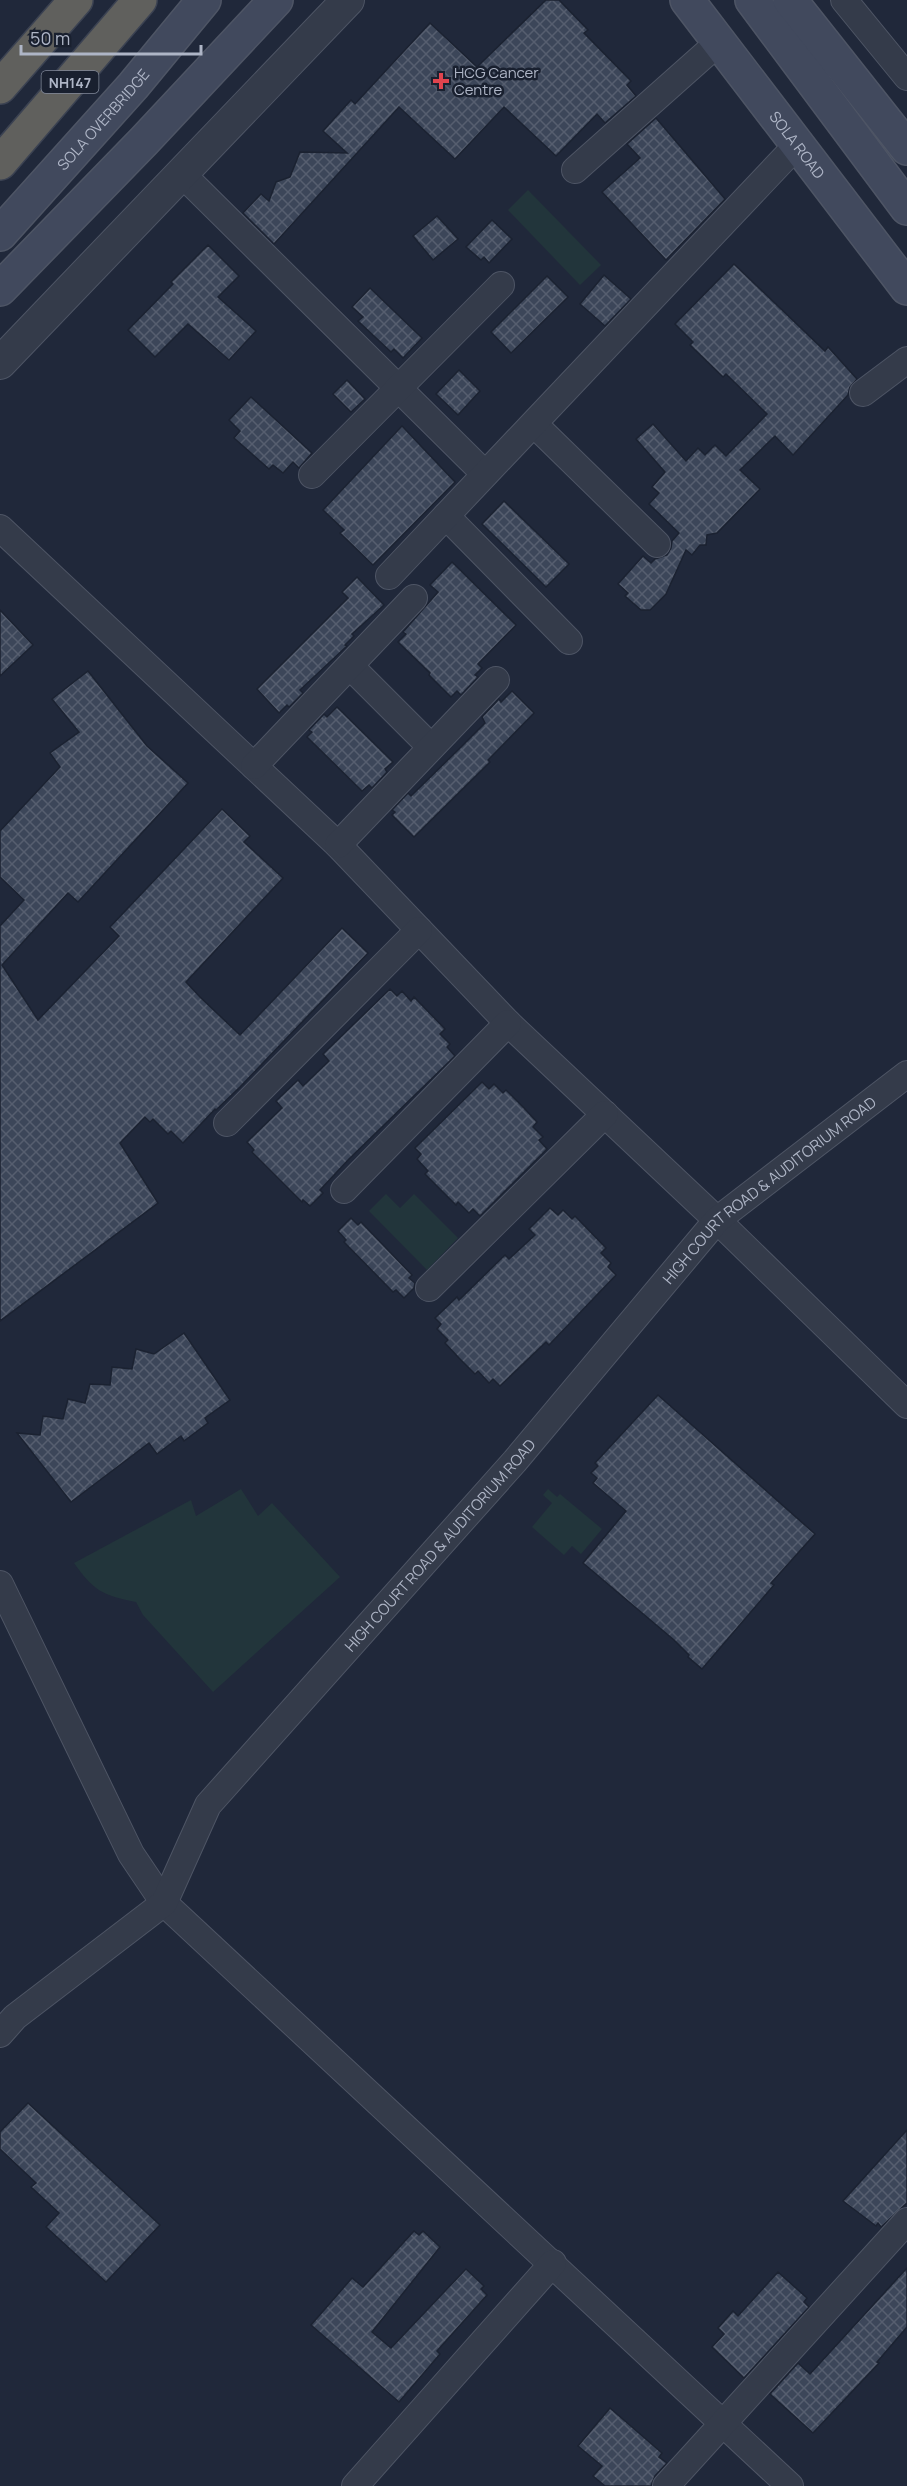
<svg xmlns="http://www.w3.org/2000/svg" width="907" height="2486" font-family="Manrope,sans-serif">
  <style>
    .green { fill: #22353b }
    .building { fill: url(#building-cross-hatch); stroke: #1b2231; stroke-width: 1.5 }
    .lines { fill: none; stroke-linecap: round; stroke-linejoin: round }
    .minor-casing { stroke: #4e5565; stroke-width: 28 }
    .tertiary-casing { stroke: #4e5565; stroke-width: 34 }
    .secondary-casing { stroke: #4e5565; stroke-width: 36 }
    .trunk-casing { stroke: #3b4252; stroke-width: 36 }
    .minor { stroke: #343b4a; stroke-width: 26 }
    .tertiary { stroke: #343b4a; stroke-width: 32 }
    .secondary { stroke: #41495d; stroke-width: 33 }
    .trunk { stroke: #60605d; stroke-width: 33 }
    .health-dot { fill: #e0444e; stroke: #19202f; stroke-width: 2 }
    .labels { text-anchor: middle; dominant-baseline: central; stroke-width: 5; stroke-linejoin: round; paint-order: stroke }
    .shield { fill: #19202f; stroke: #818899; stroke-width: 1.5 }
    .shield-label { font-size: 14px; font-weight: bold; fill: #aeb5c6 }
    .poi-label { font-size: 15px; fill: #aeb5c6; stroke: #19202f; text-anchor: start }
    .street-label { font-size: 15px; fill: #aeb5c6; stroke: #19202f }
  </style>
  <defs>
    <pattern id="building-cross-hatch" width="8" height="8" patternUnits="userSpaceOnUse" patternTransform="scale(1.5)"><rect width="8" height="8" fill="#3c4659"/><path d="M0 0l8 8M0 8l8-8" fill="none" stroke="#565e6f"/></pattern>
  </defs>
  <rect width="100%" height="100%" fill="#20283a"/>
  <!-- green -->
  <g class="green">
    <polygon points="528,190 601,265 580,285 508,210"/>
    <polygon points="386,1194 400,1208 414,1194 458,1238 427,1270 369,1211"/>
    <path d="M241 1489 258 1516 272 1503 340 1577 213 1692 143 1615 136 1602C102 1595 94 1591 74 1563L191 1500 196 1516Z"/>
    <polygon points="548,1489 557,1497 560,1494 602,1529 581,1554 572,1546 564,1555 532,1527 552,1503 543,1495"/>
  </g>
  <!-- building -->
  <g class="building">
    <polygon points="546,0 559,0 588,30 584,33 631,81 627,85 636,96 605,123 597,114 556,156 504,107 455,159 399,107 274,244 243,213 261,194 269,201 276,182 290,177 300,152 347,153 323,131 351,100 355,104 430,23 477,67"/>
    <polygon points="656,118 725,199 666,260 602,192 640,158 627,144"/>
    <polygon points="437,216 458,239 433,260 413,236"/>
    <polygon points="492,220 512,239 489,263 484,257 481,260 466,247"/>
    <polygon points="208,245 239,276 218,297 256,331 229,360 188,324 155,357 128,330 173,284 171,282"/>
    <polygon points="734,264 825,351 828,347 857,379 850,387 848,395 793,455 775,436 740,470 760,489 717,533 707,535 706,545 700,545 692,555 686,550 666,594 650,610 641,610 625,596 628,593 618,584 643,556 651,563 655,559 667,555 671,548 672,541 679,533 649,504 659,493 652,487 665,472 636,439 653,424 686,461 698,448 705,455 715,445 726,456 767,414 726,374 723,377 690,345 693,342 675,324"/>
    <polygon points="604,275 631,299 605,326 580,304"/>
    <polygon points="547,276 568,297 511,353 491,332"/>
    <polygon points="370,288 422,338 403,358 394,349 391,352 358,321 363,317 352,307"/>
    <polygon points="459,370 480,391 458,415 436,394"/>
    <polygon points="347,380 365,399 351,412 333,394"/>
    <polygon points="251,397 312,453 299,468 293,462 283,473 273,465 269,469 234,438 240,431 229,420"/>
    <polygon points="402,426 455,482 373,565 340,533 344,530 323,510"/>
    <polygon points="504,501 569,564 546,587 482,524"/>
    <polygon points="452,562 516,625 478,664 482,668 475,675 478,677 461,695 457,691 451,697 429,675 430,673 398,642 406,634 403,632 438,592 430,585"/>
    <polygon points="357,577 384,605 352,634 354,636 345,645 347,646 300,690 303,693 289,707 287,705 279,713 257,689 348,598 342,592"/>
    <polygon points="0,610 33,645 0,676"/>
    <polygon points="88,671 147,746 188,783 78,902 68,893 2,965 38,1020 119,936 110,927 222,809 250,836 244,842 283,878 186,982 200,997 240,1035 342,928 368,953 240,1087 216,1110 215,1109 183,1143 171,1131 168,1134 153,1119 150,1122 145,1117 120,1143 158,1203 0,1321 0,926 24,900 0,877 0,831 60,767 50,753 79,732 52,699"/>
    <polygon points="512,691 534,713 488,760 490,762 414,837 392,815 395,812 392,810 408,793 411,796 457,751 485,723 482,717 499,699 501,702"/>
    <polygon points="337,707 393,762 385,769 387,772 372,788 369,785 362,791 307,737 312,732 309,730 324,714 327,717"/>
    <polygon points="390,989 397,996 402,991 411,1001 414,997 445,1029 440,1034 450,1044 447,1047 455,1056 349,1159 320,1190 323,1193 310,1206 303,1200 302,1202 252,1152 254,1150 247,1142 282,1108 276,1101 298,1080 303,1086 329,1061 323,1054"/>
    <polygon points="482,1082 489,1089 494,1084 503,1093 506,1090 524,1108 537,1122 533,1127 543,1137 539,1140 547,1149 480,1216 473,1209 469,1213 458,1202 456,1205 425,1174 428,1171 417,1159 421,1154 415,1148"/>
    <polygon points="550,1208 558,1215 563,1210 572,1219 575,1216 606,1248 601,1253 611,1263 608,1267 616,1275 549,1345 546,1342 500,1386 493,1379 489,1383 478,1371 475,1374 459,1358 445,1343 448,1340 437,1329 441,1324 435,1318 457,1297 459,1300 505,1255 509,1259 535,1235 529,1229"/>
    <polygon points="351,1218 358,1225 361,1222 412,1275 409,1278 415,1283 414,1288 404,1298 396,1290 393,1292 344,1242 346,1240 338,1231"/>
    <polygon points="184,1333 230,1400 205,1418 208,1423 184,1441 181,1436 157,1454 149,1443 71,1502 17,1433 40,1435 43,1416 63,1419 68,1399 85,1403 90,1384 110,1385 112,1367 132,1369 136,1349 154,1354"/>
    <polygon points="658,1395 815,1534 771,1583 774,1585 702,1669 688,1657 689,1655 674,1640 583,1563 626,1511 593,1483 597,1478 591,1473 598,1466 595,1463"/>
    <polygon points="28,2103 160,2225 106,2282 46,2227 59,2213 31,2187 36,2183 0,2149 0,2132"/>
    <polygon points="907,2130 907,2203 881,2227 878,2223 876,2226 843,2201"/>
    <polygon points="414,2231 419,2235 423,2231 440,2247 372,2332 391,2348 466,2269 484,2286 481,2289 487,2295 437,2351 440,2354 399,2402 311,2325 352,2278 363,2287"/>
    <polygon points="907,2268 907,2327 877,2362 879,2363 813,2433 770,2394 798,2363 810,2374"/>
    <polygon points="778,2272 807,2298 804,2302 809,2307 744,2378 712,2347 724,2334 718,2328 733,2311 738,2316"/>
    <polygon points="610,2408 662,2453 659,2457 667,2463 655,2476 651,2486 605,2486 593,2476 602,2466 578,2446"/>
  </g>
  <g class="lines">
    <!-- minor casing -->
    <g class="minor-casing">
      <g id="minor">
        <polyline points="844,0 907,77"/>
        <polyline points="575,170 719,42"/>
        <polyline points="182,174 485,474"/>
        <polyline points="863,393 907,360"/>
        <polyline points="534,424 657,544"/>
        <polyline points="312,475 501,285"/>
        <polyline points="446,516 569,641"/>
        <polyline points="0,528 338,845 508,1023 717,1220 907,1405"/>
        <polyline points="389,576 797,145"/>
        <polyline points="350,666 431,747"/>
        <polyline points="254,766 414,598"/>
        <polyline points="338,845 496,680"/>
        <polyline points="227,1123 419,930"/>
        <polyline points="344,1190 508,1023"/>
        <polyline points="429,1288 605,1114"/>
        <polyline points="0,1584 131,1854 164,1903 790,2486"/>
        <path id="s1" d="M0 2034 15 2017 164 1903 208 1805 515 1461 717 1220 907 1074"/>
        <polyline points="355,2486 553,2263"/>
        <polyline points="666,2486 907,2221"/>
      </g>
    </g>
    <!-- tertiary casing -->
    <g class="tertiary-casing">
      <polyline id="tertiary" points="0,363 348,0"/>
    </g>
    <!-- secondary casing -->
    <g class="secondary-casing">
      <g id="secondary">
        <path id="s2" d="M687 0 907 288"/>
        <polyline points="752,0 907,208"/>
        <polyline points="790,0 907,148"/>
        <path id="s3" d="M0 234 133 86 204 0"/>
        <polyline points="0,289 144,141 276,0"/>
      </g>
    </g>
    <!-- trunk casing -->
    <g class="trunk-casing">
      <g id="trunk">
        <polyline points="0,87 76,0"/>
        <polyline points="0,163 140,0"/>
      </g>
    </g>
    <!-- minor -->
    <use href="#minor" class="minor"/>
    <!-- tertiary -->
    <use href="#tertiary" class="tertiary"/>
    <!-- secondary -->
    <use href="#secondary" class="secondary"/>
    <!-- trunk -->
    <use href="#trunk" class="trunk"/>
  </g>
  <!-- markers -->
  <path class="health-dot" d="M438 72h6v6h6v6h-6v6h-6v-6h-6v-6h6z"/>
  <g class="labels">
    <!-- shield labels -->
    <rect class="shield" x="41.5" y="71" width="57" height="22" rx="4.5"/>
    <g class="shield-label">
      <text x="70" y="82">NH147</text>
    </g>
    <!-- poi labels -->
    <g class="poi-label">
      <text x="454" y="72">HCG Cancer<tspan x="454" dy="17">Centre</tspan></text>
    </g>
    <!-- street labels -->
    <g class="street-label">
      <text stroke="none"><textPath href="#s3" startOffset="154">SOLA OVERBRIDGE</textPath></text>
      <text stroke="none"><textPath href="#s2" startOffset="182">SOLA ROAD</textPath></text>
      <text stroke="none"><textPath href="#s1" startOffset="1152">HIGH COURT ROAD &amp; AUDITORIUM ROAD</textPath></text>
      <text stroke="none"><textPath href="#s1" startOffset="666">HIGH COURT ROAD &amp; AUDITORIUM ROAD</textPath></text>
    </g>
  </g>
  <!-- scale -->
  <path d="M21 45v9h180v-9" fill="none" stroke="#aeb5c6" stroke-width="3"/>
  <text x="30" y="45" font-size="18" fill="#aeb5c6" stroke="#19202f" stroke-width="4.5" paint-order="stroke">50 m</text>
</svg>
